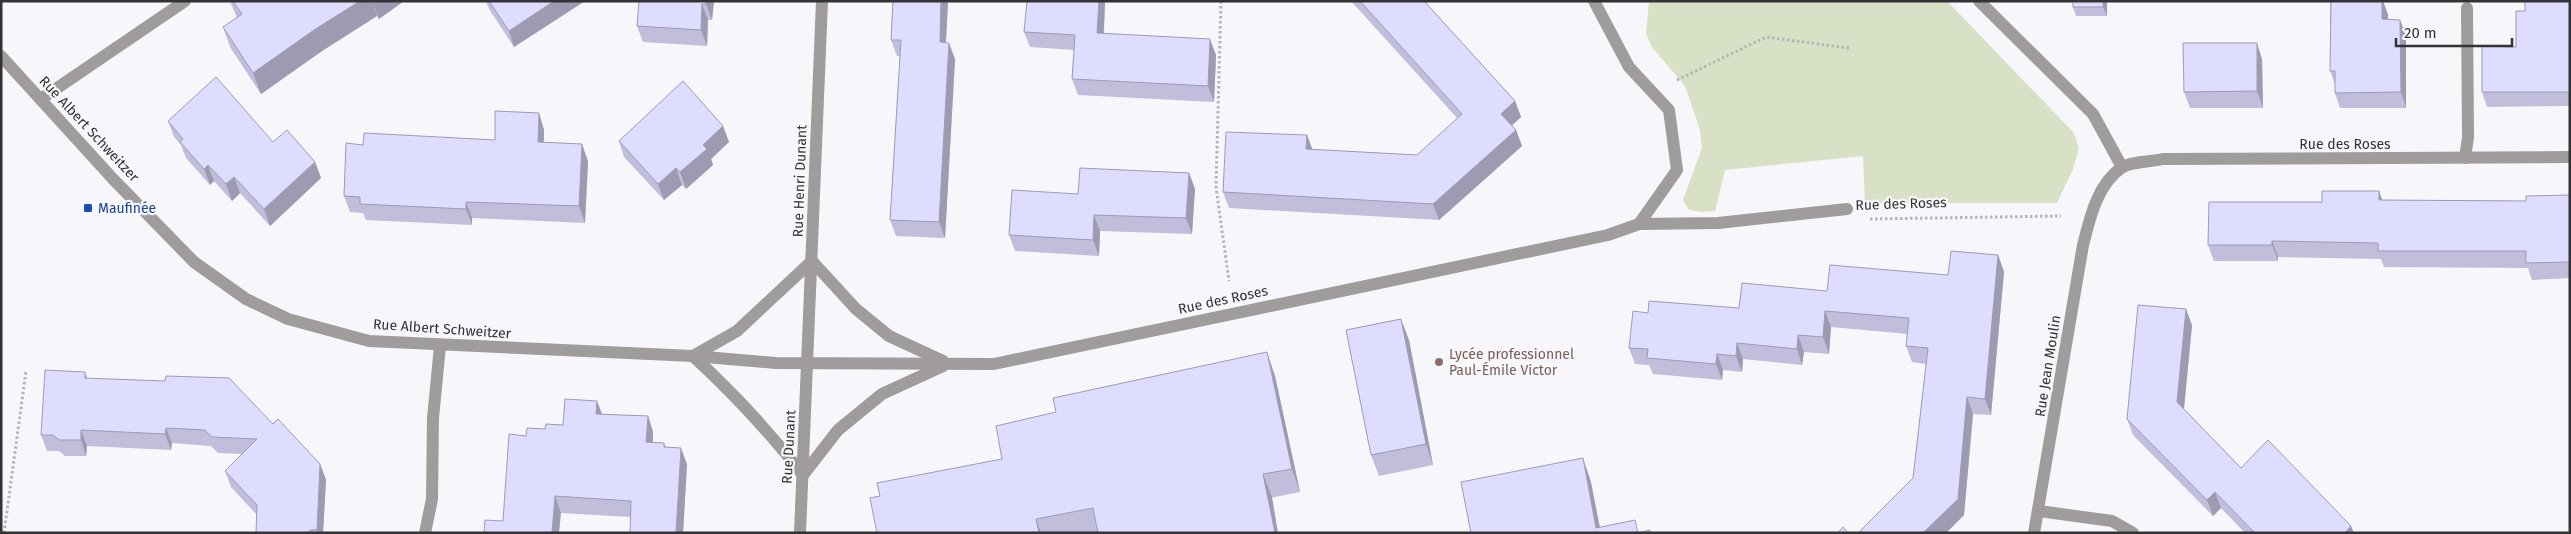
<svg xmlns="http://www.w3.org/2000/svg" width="2571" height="534" font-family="'Fira Sans',sans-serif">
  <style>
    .green { fill: #d8e1c6 }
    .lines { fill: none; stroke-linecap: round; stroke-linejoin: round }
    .path { stroke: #b5b5b9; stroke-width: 3; stroke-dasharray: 2.5 2.5; stroke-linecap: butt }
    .minor { stroke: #9f9c9b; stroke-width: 12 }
    .wall { fill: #c0bedb }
    .shaded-wall { fill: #9c9bb2 }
    .building { fill: #dfddff; stroke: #9c9bb2 }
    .transit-dot { fill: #1a4fb4; stroke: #f6f6fb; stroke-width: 2 }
    .education-dot { fill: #8d6e63; stroke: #f6f6fb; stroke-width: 2 }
    .labels { text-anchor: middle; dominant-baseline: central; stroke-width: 4.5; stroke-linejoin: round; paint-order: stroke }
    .street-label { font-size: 14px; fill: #333234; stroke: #f6f6fb }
    .transit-label { font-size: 14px; fill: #164399; stroke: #f6f6fb; text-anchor: start }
    .education-label { font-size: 14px; fill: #785e54; stroke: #f6f6fb; text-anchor: start }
  </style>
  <rect width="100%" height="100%" fill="#f6f6fb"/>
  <!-- green -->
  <polygon class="green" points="1649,1 1947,1 2074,133 2079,148 2073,169 2057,203 1865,203 1863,156 1725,170 1715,211 1702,212 1689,210 1683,200 1702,148 1700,130 1685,86 1652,47 1646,34"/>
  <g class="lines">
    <!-- path -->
    <g class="path">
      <polyline points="1221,1 1216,187 1229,281"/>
      <polyline points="1677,80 1766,37 1849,48"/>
      <polyline points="1870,219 2061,216"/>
      <polyline points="4,533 26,371"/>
    </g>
    <!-- minor -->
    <g class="minor">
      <polyline points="1594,1 1629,67 1669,110 1677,170 1639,224"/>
      <polyline points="1979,1 2093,114 2122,167"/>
      <polyline points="1,56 113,179 194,262 246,299 288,319 369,341 693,356 776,363 994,364 1608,235 1639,224 1718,223 1847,209"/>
      <polyline points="41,99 185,1"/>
      <polyline points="2465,158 2468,137 2467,8"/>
      <polyline points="812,261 856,309 889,336 943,361"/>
      <path d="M693 356C733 393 769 431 803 475"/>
      <polyline points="693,356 737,331 812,261"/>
      <polyline points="803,475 838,430 882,394 943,366"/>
      <polyline points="2039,511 2112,521 2133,533"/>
      <polyline points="425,533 432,499 433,418 440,346"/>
      <polyline points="800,533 822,1"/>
      <path d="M2034 533 2083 245C2090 218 2097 185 2121 168 2131 161 2151 162 2163 159L2570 157"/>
    </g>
  </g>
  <!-- wall -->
  <g class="wall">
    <polygon points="230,1 404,1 379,19 377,16 322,51 261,94 230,47 223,27 237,17 235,13"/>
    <polygon points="486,1 585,1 514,47 489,9"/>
    <polygon points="639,1 728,1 728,2 714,2 712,20 708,20 707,46 643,42 637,26"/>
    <polygon points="893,1 948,1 946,42 955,59 945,238 896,236 890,220 900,56 897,56 891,40"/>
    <polygon points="1027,1 1105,1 1104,33 1216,55 1214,102 1078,95 1072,79 1074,50 1030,47 1024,32"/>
    <polygon points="1351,1 1424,1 1515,101 1521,117 1512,125 1516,130 1522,146 1439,220 1229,208 1223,192 1307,135 1312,150 1417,155 1458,119"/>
    <polygon points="2073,1 2107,1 2107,16 2076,16 2073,7"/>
    <polygon points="2330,1 2383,1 2388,15 2388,20 2400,20 2406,36 2406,108 2340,108 2335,93 2335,84 2330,71"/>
    <polygon points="2570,1 2570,106 2487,107 2482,92 2516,47 2525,11"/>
    <polygon points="2262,59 2263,108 2190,108 2184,92"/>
    <polygon points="539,113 544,130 544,142 588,161 585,223 472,218 472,225 366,220 363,213 350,212 344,196 495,140"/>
    <polygon points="168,121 273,142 315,162 321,178 270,226 240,193 232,201 214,181 210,185 186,158 181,145 174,137"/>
    <polygon points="723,126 729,142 711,159 713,165 686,189 682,185 664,200 624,157 619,141"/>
    <polygon points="1189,173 1195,189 1192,234 1100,231 1099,256 1015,251 1009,235 1078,194"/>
    <polygon points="2570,195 2570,278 2532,280 2528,268 2384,267 2381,259 2278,257 2278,261 2214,261 2208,245 2322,202 2382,200 2526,201"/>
    <polygon points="1998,255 2004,272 1991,415 1973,414 1964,515 1946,533 1858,533 1913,478 1926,364 1912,362 1906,346 1908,334 1831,327 1829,354 1804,352 1802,365 1743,359 1742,372 1723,370 1722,380 1653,374 1649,365 1635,364 1629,348 1648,313 1739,308 1827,291 1948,275"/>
    <polygon points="2192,325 2184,409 2241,468 2354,533 2245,533 2221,508 2213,516 2133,435 2127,419"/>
    <polygon points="1409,340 1433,465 1379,476 1371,455"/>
    <polygon points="85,372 88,379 273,424 320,464 326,480 323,533 256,533 257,515 231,487 225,471 242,454 218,453 211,446 172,443 171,450 87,446 86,456 65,456 59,451 47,451 41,435"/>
    <polygon points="1275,376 1300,492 1093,533 877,533 880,496"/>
    <polygon points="597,401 602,414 648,416 653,432 653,442 664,443 666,447 687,464 683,533 630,533 631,517 561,513 503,521 526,436 545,429 563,425"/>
  </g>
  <!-- shaded-wall -->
  <g class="shaded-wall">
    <polygon points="360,1 372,1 377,16 322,51 261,94 253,73 314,30"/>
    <polygon points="372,1 404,1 379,19"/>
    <polygon points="554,1 585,1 514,47 509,31"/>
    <polygon points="707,1 714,1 712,20 706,4"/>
    <polygon points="941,1 948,1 945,58 940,42"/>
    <polygon points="1099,1 1105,1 1103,48 1097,33"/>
    <polygon points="2103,1 2107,1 2107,16 2103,7"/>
    <polygon points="2382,1 2383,1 2388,15 2388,35 2382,19"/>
    <polygon points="702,4 708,20 707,46 701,30"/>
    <polygon points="2400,20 2406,36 2406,108 2401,92"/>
    <polygon points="1210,39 1216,55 1214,102 1208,86"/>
    <polygon points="949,43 955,59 945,238 939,222"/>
    <polygon points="2257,43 2262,59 2263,108 2257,91"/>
    <polygon points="1515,101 1521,117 1507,130 1501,114"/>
    <polygon points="539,113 544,130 543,158 538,142"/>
    <polygon points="723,126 729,142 711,159 713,165 686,189 680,172 703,145"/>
    <polygon points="1516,130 1522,146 1439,220 1433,204"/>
    <polygon points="1307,135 1313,151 1306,149"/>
    <polygon points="582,144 588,161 585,223 579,206"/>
    <polygon points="315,162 321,178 270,226 264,209"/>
    <polygon points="208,165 214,181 210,185 204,169"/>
    <polygon points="676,168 682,185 664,200 658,184"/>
    <polygon points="1189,173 1195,189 1192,234 1186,218"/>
    <polygon points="234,177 240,193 232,201 226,184"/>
    <polygon points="2379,191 2385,207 2379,200"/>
    <polygon points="466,202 472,218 472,225 466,209"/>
    <polygon points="1094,215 1100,231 1099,256 1093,240"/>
    <polygon points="2272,241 2278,257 2278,261 2272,245"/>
    <polygon points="1998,255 2004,272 1991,415 1985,399"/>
    <polygon points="2186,309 2192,325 2183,418 2177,402"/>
    <polygon points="1825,311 1831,327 1829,354 1823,337"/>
    <polygon points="1401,319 1409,340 1433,465 1426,444"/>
    <polygon points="1798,335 1804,352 1802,365 1797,349"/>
    <polygon points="1737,343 1743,359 1742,372 1736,356"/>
    <polygon points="1267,352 1275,376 1300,492 1292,469"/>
    <polygon points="1717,354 1723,370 1722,380 1716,364"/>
    <polygon points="1967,397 1973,414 1964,515 1946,533 1923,533"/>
    <polygon points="597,401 603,417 596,414"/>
    <polygon points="648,416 653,432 652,458 646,442"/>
    <polygon points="166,428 172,443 171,450 165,434"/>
    <polygon points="81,430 87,446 86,456 81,440"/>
    <polygon points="681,448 687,464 683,533 676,533"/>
    <polygon points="1583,458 1591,482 1601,533 1596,528"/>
    <polygon points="320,464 326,480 323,533 318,533 317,530"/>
    <polygon points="1263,474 1272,497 1278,533 1275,533"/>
    <polygon points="2215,492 2221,508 2213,516 2207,500"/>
    <polygon points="555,496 561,513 559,533 552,533"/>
    <polygon points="1036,519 1041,533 1039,533"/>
    <polygon points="2351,526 2354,533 2345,533"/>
  </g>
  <!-- building -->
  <g class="building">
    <polygon points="233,1 360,1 314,30 253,73 223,27 242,14"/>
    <polygon points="489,1 554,1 509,31"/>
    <polygon points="639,1 707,1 706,4 702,4 701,30 637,26"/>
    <polygon points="893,1 941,1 940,42 949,43 939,222 890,220 901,40 891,40"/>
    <polygon points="1027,1 1099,1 1097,33 1210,39 1208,86 1072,79 1075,35 1024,32"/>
    <polygon points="1360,1 1424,1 1515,101 1501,114 1516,130 1433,204 1223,192 1226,132 1307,135 1306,149 1417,155 1462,114"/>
    <rect x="2073" y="1" width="30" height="6"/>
    <polygon points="2331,1 2382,1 2382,19 2400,20 2401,92 2335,93 2335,71 2330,71"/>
    <polygon points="2525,1 2570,1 2570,92 2482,92 2482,46 2516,47 2516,11 2525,11"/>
    <polygon points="2183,43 2257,43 2257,91 2184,92"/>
    <polygon points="216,77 273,142 287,130 315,162 264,209 234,177 226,184 208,165 204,169 180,142 183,139 168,121"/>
    <polygon points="683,81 723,126 703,145 707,149 680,172 676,168 658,184 619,141"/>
    <polygon points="495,111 539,113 538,142 582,144 579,206 466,202 466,209 360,204 360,197 344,196 346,143 363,145 364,133 495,140"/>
    <polygon points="1080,168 1189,173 1186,218 1094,215 1093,240 1009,235 1012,190 1078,194"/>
    <polygon points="2322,191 2379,191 2379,200 2526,201 2526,196 2570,195 2570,262 2526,263 2526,251 2378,251 2378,243 2272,241 2272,245 2208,245 2209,202 2322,202"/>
    <polygon points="1951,251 1998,255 1985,399 1967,397 1958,499 1923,533 1858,533 1913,478 1928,348 1906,346 1909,318 1825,311 1823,337 1798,335 1797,349 1737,343 1736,356 1717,354 1716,364 1647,358 1648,349 1629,348 1633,311 1648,313 1649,301 1739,308 1742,283 1827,291 1830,265 1948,275"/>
    <polygon points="2138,305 2186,309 2177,402 2241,468 2268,440 2351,526 2345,533 2255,533 2215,492 2207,500 2127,419"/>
    <polygon points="1401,319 1426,444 1371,455 1346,330"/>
    <polygon points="1267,352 1292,469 1263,474 1275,533 1098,533 1093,508 1036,519 1039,533 877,533 870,498 880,496 877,483 1002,459 996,426 1056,412 1053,398"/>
    <polygon points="45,370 85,372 85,378 165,381 166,376 229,378 273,424 278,419 320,464 317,530 310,530 310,533 256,533 257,505 225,471 257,439 212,437 205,430 166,428 165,434 81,430 81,440 59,440 53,435 41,435"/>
    <polygon points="565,399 597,401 596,414 648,416 646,442 664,443 664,447 681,448 676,533 630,533 631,501 555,496 552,533 484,533 485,520 503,521 509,434 526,436 527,428 545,429 546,424 563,425"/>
    <polygon points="1583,458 1596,528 1635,520 1638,533 1471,533 1461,482"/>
    <polygon points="1843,527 1848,533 1838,533"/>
    <polygon points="1650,530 1650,533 1638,533"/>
  </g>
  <!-- markers -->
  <rect class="transit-dot" x="83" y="203" width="10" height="10" rx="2.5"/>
  <circle class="education-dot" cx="1439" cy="362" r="5"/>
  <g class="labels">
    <!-- street labels -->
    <g class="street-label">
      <text transform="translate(89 129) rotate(47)">Rue Albert Schweitzer</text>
      <text x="2345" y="144">Rue des Roses</text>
      <text transform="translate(800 181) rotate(-88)">Rue Henri Dunant</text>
      <text transform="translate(1901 204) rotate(-2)">Rue des Roses</text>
      <text transform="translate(1223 300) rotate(-12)">Rue des Roses</text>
      <text transform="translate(442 329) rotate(4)">Rue Albert Schweitzer</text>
      <text transform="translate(2048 366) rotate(-81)">Rue Jean Moulin</text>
      <text transform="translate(789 447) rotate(-87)">Rue Dunant</text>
    </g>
    <!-- transit labels -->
    <g class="transit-label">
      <text x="98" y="208">Maufinée</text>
    </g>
    <!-- education labels -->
    <g class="education-label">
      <text x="1449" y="354">Lycée professionnel<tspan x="1449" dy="16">Paul-Émile Victor</tspan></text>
    </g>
  </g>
  <!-- border -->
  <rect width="2571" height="534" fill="none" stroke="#333234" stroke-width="5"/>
  <!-- scale -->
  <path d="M2396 38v8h116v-8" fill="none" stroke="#333234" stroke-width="2.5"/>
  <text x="2404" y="38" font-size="15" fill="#333234" stroke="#f6f6fb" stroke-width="4" paint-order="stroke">20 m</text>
</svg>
